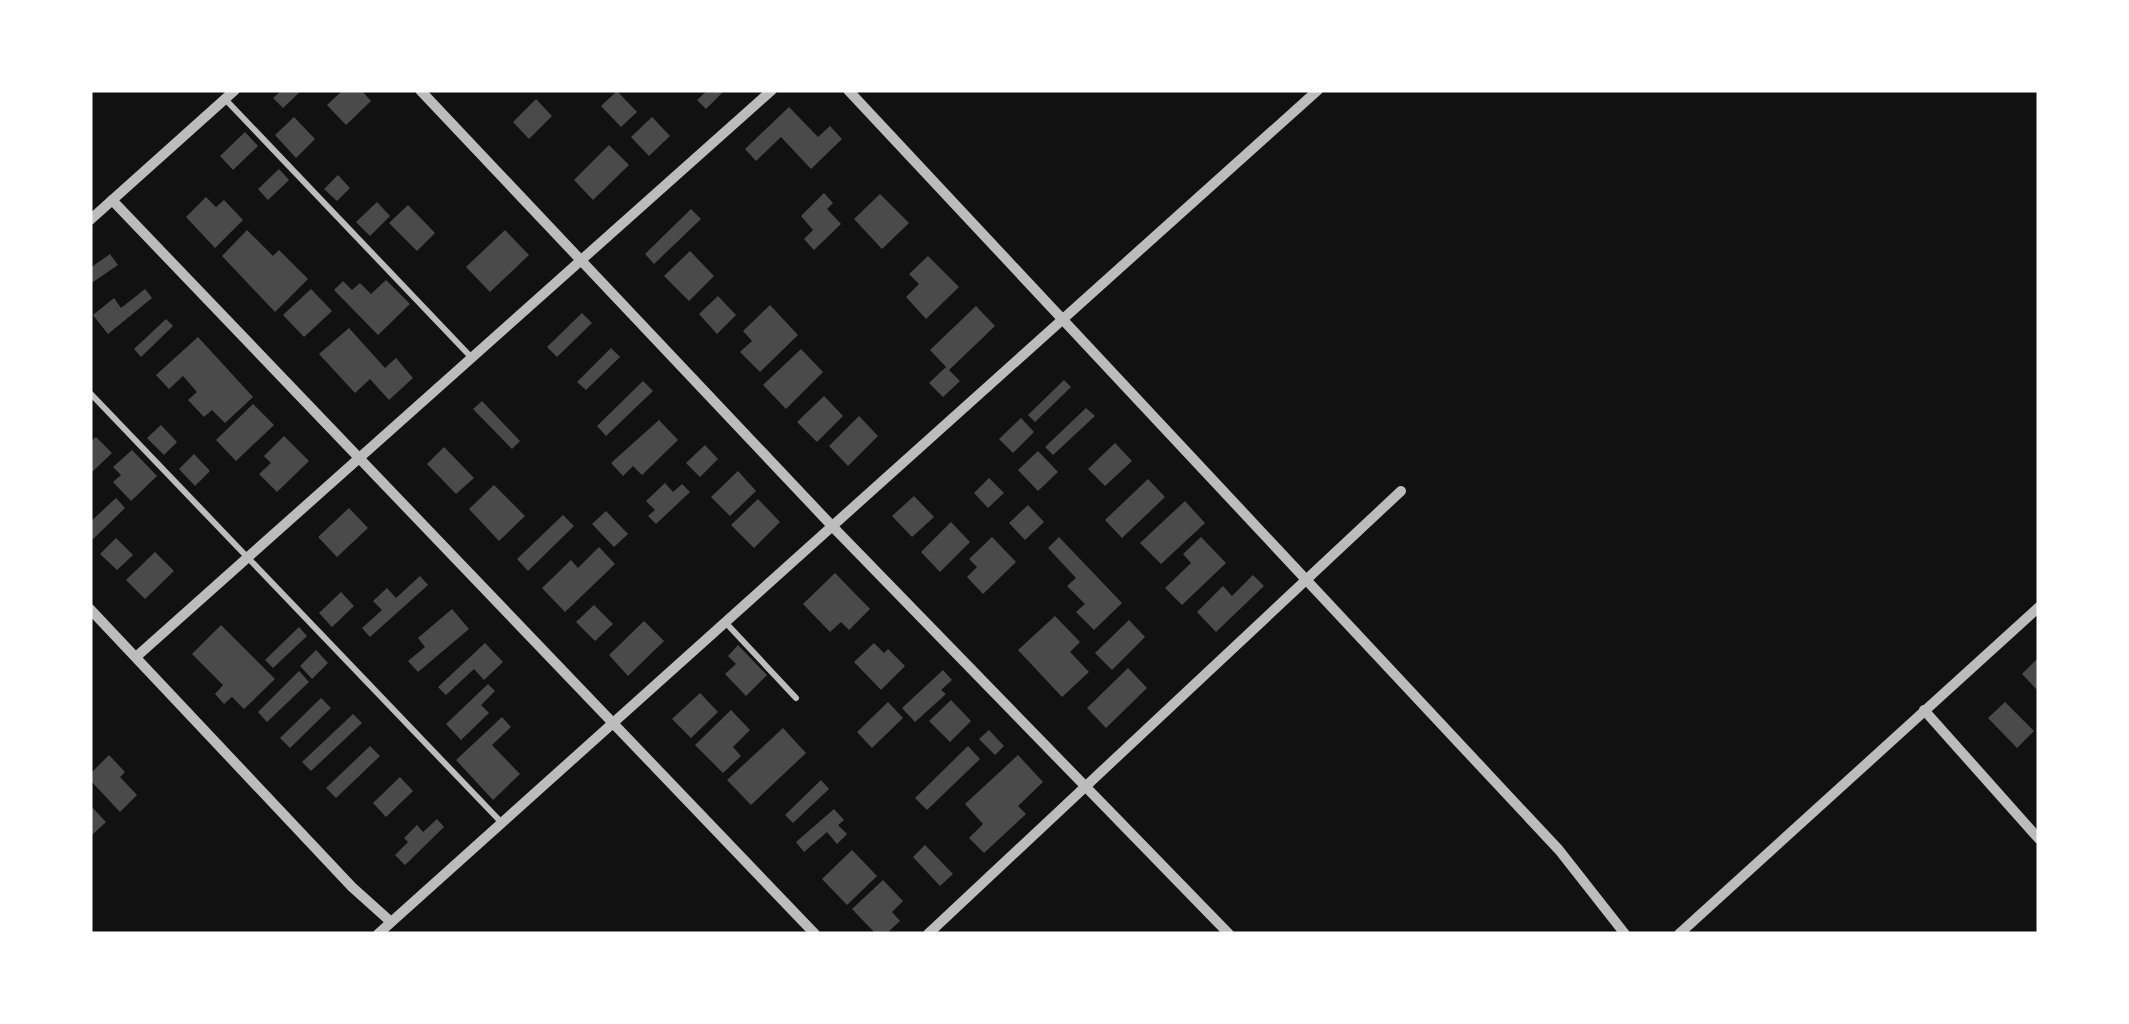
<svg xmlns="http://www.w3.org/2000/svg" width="2129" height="1024" font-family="Roboto,sans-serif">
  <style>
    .building { fill: #4a4a4a }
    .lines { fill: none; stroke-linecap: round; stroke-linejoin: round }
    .service { stroke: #bcbcbc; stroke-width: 6 }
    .minor { stroke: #bcbcbc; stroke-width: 10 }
  </style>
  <rect width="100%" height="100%" fill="#111"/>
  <!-- building -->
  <g class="building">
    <polygon points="282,90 302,90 283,108 273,98"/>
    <polygon points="343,90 361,90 371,101 346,125 327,105"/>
    <polygon points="708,90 725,90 706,109 697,100"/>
    <polygon points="617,91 637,112 621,127 601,106"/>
    <polygon points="536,99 552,116 529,139 513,122"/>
    <polygon points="789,107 818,137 830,126 842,139 811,169 781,137 756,161 745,149"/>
    <polygon points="294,117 315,139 296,158 275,135"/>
    <polygon points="652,117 670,136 649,156 631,137"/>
    <polygon points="245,132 258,146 233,170 220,156"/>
    <polygon points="609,145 629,165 593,200 574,180"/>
    <polygon points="279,169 289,180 268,200 258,189"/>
    <polygon points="338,175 350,188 337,201 324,189"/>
    <polygon points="824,193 833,203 827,209 841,224 814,250 804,239 813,230 801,216"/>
    <polygon points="880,194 909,223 882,249 854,219"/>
    <polygon points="206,197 216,207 224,200 243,220 215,248 186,217"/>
    <polygon points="377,202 390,216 370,236 356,222"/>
    <polygon points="408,205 435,233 417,251 389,223"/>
    <polygon points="691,209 701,219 654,264 645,254"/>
    <polygon points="247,230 273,256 279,250 308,279 275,312 222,256"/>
    <polygon points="505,230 529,255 490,292 466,267"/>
    <polygon points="690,251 714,276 689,301 664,276"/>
    <polygon points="110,254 118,265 90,284 90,268"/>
    <polygon points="928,256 959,287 926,319 906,297 919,284 909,274"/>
    <polygon points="386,280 410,304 378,335 334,290 343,281 352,290 360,283 371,294"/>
    <polygon points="145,289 152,298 108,334 93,315 114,298 121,308"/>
    <polygon points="311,289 332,311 304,337 283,315"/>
    <polygon points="718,296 736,315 717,334 699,314"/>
    <polygon points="770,305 798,335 760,372 740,352 752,341 743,331"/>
    <polygon points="976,306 995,326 949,370 960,381 943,397 929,383 946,367 930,350"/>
    <polygon points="582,313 592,323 557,357 547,347"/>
    <polygon points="166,319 173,326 141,357 134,349"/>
    <polygon points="349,328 385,368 396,358 413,378 389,400 370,379 355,393 319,354"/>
    <polygon points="198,337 253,397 225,423 212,410 204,417 188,400 197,392 183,376 169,389 156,375"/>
    <polygon points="611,348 620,357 586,390 577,382"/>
    <polygon points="801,349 823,372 786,409 763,385"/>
    <polygon points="1064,380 1071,387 1035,422 1028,415"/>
    <polygon points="643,381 653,391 606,436 597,426"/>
    <polygon points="824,396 843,416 817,442 797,422"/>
    <polygon points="482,401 520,441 512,449 473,409"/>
    <polygon points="253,404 274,425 236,461 216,440"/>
    <polygon points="1086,408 1095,416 1053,455 1045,447"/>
    <polygon points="859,416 878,436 848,466 829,446"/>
    <polygon points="1021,418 1034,432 1013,453 999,439"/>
    <polygon points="659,420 678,440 642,475 633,466 623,476 611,463"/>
    <polygon points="161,425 177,442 164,455 147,438"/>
    <polygon points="284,436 309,461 277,492 259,474 271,463 264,456"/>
    <polygon points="96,437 112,453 90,474 90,442"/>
    <polygon points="1115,443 1132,461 1105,486 1088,469"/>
    <polygon points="705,445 718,459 700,477 686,463"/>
    <polygon points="444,447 474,478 456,494 427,464"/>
    <polygon points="132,450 157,476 131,501 113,482 121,475 113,467"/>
    <polygon points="1038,451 1058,472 1038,491 1018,470"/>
    <polygon points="194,454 210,471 195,486 179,469"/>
    <polygon points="738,471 756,491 730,516 711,497"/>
    <polygon points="989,478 1004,493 988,508 974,493"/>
    <polygon points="1148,479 1165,497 1122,538 1105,520"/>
    <polygon points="665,483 673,492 682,484 690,492 656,524 648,516 655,510 646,501"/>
    <polygon points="494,485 525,516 499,541 469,509"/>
    <polygon points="914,496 934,517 912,537 892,516"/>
    <polygon points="116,498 125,508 90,542 90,522"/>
    <polygon points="758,499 780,522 754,548 731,525"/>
    <polygon points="1185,501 1205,523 1161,564 1140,543"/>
    <polygon points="1028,505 1044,522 1025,540 1009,523"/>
    <polygon points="349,508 368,528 337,557 318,537"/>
    <polygon points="606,511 628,534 614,547 592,524"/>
    <polygon points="563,515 574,526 528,571 517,559"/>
    <polygon points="951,522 970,542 940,572 921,552"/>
    <polygon points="992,537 1016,562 983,594 967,577 977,567 969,559"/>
    <polygon points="1059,537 1122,603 1094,630 1076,612 1085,604 1067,586 1076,578 1048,548"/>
    <polygon points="1201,537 1226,563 1182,605 1165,588 1191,563 1183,554"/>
    <polygon points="116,538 133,555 117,570 100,554"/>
    <polygon points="599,547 615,564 565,612 542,588 571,560 578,568"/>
    <polygon points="155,552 174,571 145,599 126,580"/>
    <polygon points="835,573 870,609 849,630 841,622 830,632 803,604"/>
    <polygon points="1253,575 1264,586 1216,632 1197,612 1223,586 1232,596"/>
    <polygon points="420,576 428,585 370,637 362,628 382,610 373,601 387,588 396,598"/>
    <polygon points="341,592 354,606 332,627 319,613"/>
    <polygon points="594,605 613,624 595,641 576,622"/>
    <polygon points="452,609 469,629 418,672 408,661 425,647 418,638"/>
    <polygon points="1055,616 1080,642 1070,652 1089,672 1062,697 1018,650"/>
    <polygon points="1129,620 1145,637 1112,670 1095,653"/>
    <polygon points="644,621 664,641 628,676 609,655"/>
    <polygon points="221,625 275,679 244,709 232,697 224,704 215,694 223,685 192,654"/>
    <polygon points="299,627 307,636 273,668 265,660"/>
    <polygon points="485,643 503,662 484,680 474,669 446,695 438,687"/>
    <polygon points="874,643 884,653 888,649 905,666 881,690 854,662"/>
    <polygon points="738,645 767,675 746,696 725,674 736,664 728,656"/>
    <polygon points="316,650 328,663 312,679 300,666"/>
    <polygon points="2039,657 2039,692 2022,674"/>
    <polygon points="1128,668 1147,688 1106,728 1087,708"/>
    <polygon points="943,670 952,680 941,690 946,694 915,722 902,708"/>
    <polygon points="299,671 309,682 267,722 258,712"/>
    <polygon points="488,684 495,691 481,705 489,713 461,740 446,724"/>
    <polygon points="700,693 718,712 691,738 672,719"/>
    <polygon points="321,698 331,708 290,748 280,738"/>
    <polygon points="951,700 971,721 950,742 929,721"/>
    <polygon points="888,702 903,718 872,748 857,732"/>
    <polygon points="2005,702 2034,731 2017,748 1988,718"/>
    <polygon points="731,710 750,730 733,747 741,756 723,773 695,745"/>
    <polygon points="353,714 362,723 311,771 302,762"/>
    <polygon points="502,717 511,727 492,745 520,774 493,800 456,760"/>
    <polygon points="783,728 806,753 751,805 727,780"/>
    <polygon points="989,730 1004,746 995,755 979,739"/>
    <polygon points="370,746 380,756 336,798 326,788"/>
    <polygon points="968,746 980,759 927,810 915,798"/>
    <polygon points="109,755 125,772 120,777 137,795 120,812 90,780 90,774"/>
    <polygon points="1018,755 1043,782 1018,806 1026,814 984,853 969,838 983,824 965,804"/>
    <polygon points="400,777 413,791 386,817 373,803"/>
    <polygon points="821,780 829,789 793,823 785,815"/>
    <polygon points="90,805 106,822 90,837"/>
    <polygon points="834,809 844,820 838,825 847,834 837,844 827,832 804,852 796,842"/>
    <polygon points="437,819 444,827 405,865 395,855 408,842 404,838 417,825 423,832"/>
    <polygon points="925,845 953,874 940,886 913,857"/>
    <polygon points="852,850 877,876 847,905 822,879"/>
    <polygon points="883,880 903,901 892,912 900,921 886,934 876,934 852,909"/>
  </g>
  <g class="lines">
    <!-- service -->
    <g class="service">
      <polyline points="225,99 471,357"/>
      <polyline points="90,393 502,823"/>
      <polyline points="726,623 796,698"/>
    </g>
    <!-- minor -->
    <g class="minor">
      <polyline points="420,90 833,527 1229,934"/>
      <polyline points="848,90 1559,850 1625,934"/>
      <polyline points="112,200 815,934"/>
      <polyline points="90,220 235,90"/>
      <polyline points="90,609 352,887 391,922"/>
      <polyline points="136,657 772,90"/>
      <polyline points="1924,710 2039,839"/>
      <polyline points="378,934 1318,90"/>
      <polyline points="928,934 1401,491"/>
      <polyline points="1679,934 2039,607"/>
    </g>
  </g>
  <!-- border -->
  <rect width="2129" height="1024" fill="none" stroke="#ffffff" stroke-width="185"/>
</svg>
